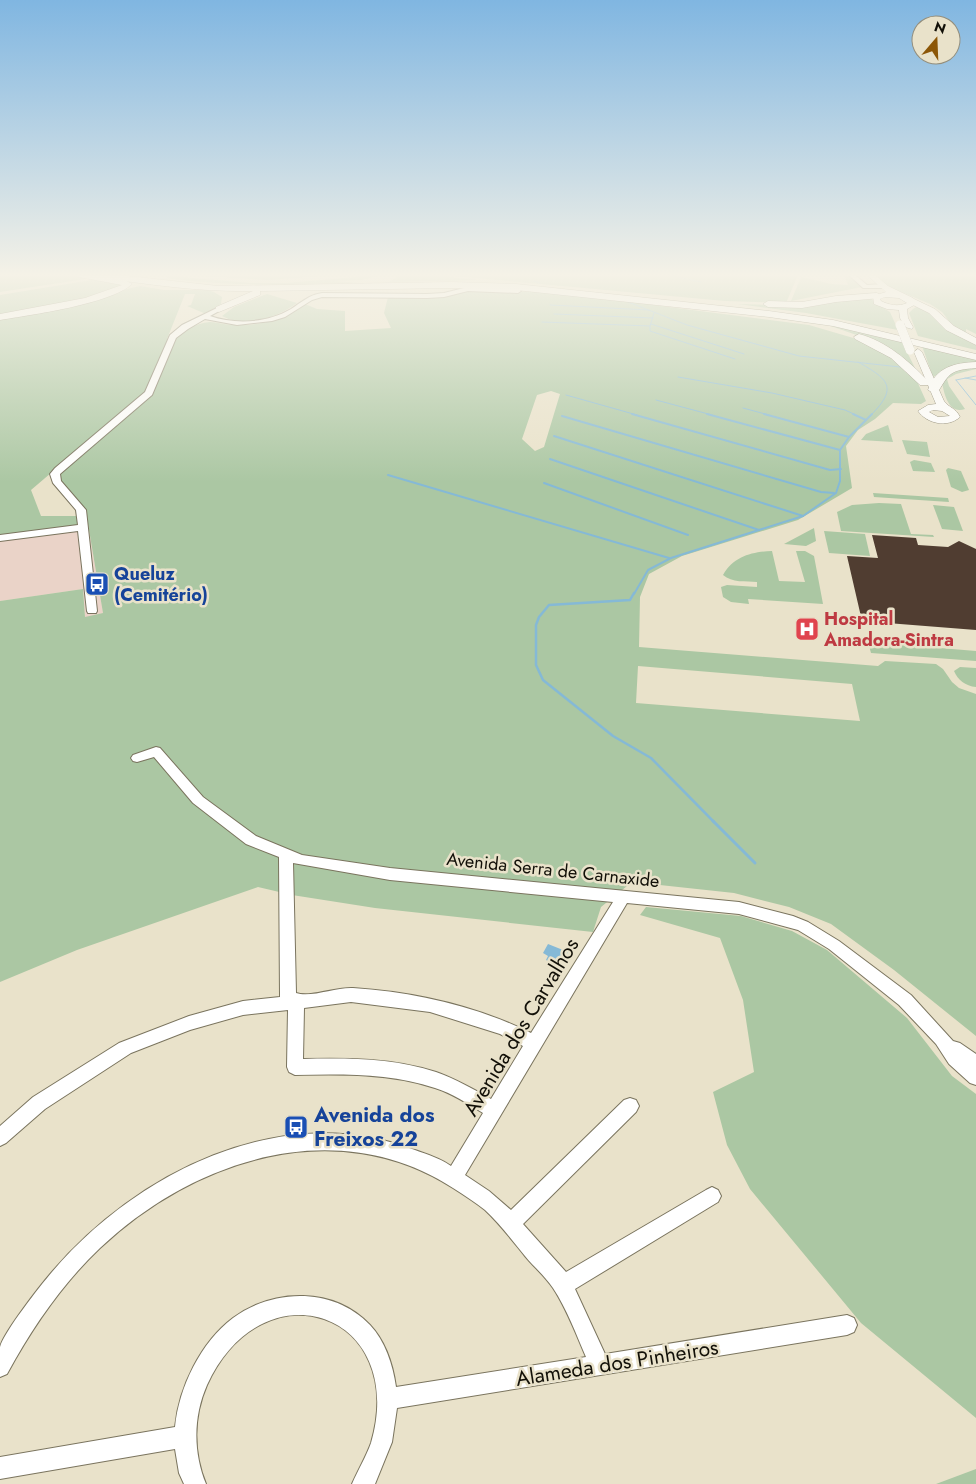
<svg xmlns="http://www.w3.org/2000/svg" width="976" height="1484" font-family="Jost,sans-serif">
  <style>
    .commercial { fill: #ead3c8 }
    .green { fill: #abc7a3; fill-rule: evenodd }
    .water { fill: #85b9d6 }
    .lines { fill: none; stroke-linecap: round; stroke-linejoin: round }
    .stream-far3 { stroke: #85b9d6; stroke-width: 1 }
    .stream-far2 { stroke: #85b9d6; stroke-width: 2 }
    .stream-far1 { stroke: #85b9d6; stroke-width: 2.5 }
    .stream { stroke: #85b9d6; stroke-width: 3 }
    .building { fill: #503d31 }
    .minor-casing { stroke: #7a745e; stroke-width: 2 }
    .major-casing { stroke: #7a745e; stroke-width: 1 }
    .highway-casing { stroke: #7a745e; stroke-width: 1 }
    .minor { fill: #fff; fill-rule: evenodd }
    .major { fill: #fff; fill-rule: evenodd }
    .highway { fill: #fff; fill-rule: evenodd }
    .major-bridge-casing { stroke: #7a745e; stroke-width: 9; stroke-linecap: butt }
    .major-bridge { stroke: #fff; stroke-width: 9 }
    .labels { text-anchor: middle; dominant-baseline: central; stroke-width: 5; stroke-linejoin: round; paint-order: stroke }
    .transit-label { font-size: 18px; font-weight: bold; fill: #164399; stroke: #e9e2ca; text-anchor: start }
    .health-label { font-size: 18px; font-weight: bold; fill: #be3a42; stroke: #e9e2ca; text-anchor: start }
    .street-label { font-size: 18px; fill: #121008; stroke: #e9e2ca }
    .near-street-label { font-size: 21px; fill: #121008; stroke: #e9e2ca }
    .near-transit-label { font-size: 21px; font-weight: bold; fill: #164399; stroke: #e9e2ca; text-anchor: start }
  </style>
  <rect width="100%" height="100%" fill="#e9e2ca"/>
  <!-- commercial -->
  <polygon class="commercial" points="88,524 103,613 85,618 83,589 0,601 0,537"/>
  <!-- green -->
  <g class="green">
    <polygon points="0,275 69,275 92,278 0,292"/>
    <polygon points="189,275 333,275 268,280"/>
    <path d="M380 275 362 280 334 281 358 283C294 284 230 287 166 278L170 276 251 283H286Z"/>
    <polygon points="400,275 428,275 479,280 389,282"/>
    <polygon points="444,275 650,275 657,276 662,275 659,276 677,277 666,275 798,275 786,303 725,301"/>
    <polygon points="844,275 849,275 862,287 791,301 801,277 832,284 848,285"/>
    <polygon points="874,275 976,275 976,334 966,329 966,333 953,326 942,312 930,304 887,286"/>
    <polygon points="98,279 123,282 122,287 64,304 0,316 0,295"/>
    <path d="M140 286 164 290H208L214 292 222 297 221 304 206 314 187 306 191 305 195 294H185L167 339C180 333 195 323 210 322 217 322 225 325 233 325 259 326 284 320 305 304L317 309 345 311V331L391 328 384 313 388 297 437 296 477 289 536 292 638 303 809 325 867 342 897 362 916 379 926 401 921 404 893 403 875 419 858 430 846 446 852 488 798 520 682 556 649 574 640 597 639 647 878 666 885 661 936 664 943 669 952 682 959 688 976 694V1036L894 970 831 924 789 907 734 893 632 882 601 907 593 932 375 908 292 895 258 887 77 950 0 982V601L83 589 85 617 103 613 86 512 62 484 60 476 63 470 58 467 31 490 41 516H76L83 527 0 537V319ZM551 391 560 394 544 447 535 451 522 439 537 395ZM638 666 852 684 860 721 636 703Z"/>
    <path d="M267 294 297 303C278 317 245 329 222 316L234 307Z"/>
    <polygon points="871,298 875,303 890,312 898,330 806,313 738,304 778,305"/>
    <polygon points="918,306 976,343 976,350 918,336 909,313 913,309"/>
    <polygon points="825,324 901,340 915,368 914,369 868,339"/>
    <polygon points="922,346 976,359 976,365 948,369 933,377"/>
    <path d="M976 367V369L956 374 947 379 949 386 965 409C949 415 944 394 942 382L953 371Z"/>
    <polygon points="888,425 893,442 861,440 866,434"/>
    <polygon points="902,440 927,442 930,457 907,454"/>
    <polygon points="914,460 931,463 935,472 913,471 910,462"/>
    <polygon points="948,468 961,471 969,490 962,492 951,487 946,470"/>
    <polygon points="873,493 948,498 949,502 874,497"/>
    <polygon points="879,503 901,504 911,534 933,535 934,537 841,531 837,512 852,505"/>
    <polygon points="933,505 954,507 963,531 942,529"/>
    <polygon points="814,528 816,541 806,546 784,544"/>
    <polygon points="824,531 865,534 870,556 829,553"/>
    <path d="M772 551 779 581 805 582 796 551H805L814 556 823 604 748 599 749 604 731 602 723 597 721 587 727 585 757 587V582C746 581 732 583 723 575 734 556 752 552 772 551Z"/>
    <polygon points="868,642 976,651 976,661 871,653"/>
    <path d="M960 667 976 668V687C965 686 958 680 954 671Z"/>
    <polygon points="646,907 741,916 792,931 827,950 907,1018 952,1076 976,1094 976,1418 861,1323 750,1189 727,1145 713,1092 754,1072 743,1000 720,938 640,915"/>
    <polygon points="976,1469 976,1484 936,1484"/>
  </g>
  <!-- water -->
  <polygon class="water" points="548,944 568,952 562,962 556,960 554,964 546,960 548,956 543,953"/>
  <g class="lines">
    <!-- stream-far3 -->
    <g class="stream-far3">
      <polyline points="668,275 701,282"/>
      <polyline points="534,281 540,283"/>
      <polyline points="554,294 593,298"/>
      <polyline points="628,302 687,325 799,356 900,367"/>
      <polyline points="550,305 649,310"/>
      <polyline points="554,314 653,318"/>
      <polyline points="542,322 650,326 654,313"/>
      <polyline points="651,324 744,354"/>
      <polyline points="650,326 650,331 735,359"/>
      <path d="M858 362C888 379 899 387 871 415"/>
      <polyline points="678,377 772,393 845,410 856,415"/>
      <polyline points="965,378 976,380"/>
      <polyline points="956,380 976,405"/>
      <polyline points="956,380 976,376"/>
      <polyline points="566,395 637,415"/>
      <polyline points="656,400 712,415"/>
      <polyline points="743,408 769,415"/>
    </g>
    <!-- stream-far2 -->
    <g class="stream-far2">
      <polyline points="632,414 830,470 841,469"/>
      <polyline points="707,414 840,450"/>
      <polyline points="764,414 849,437"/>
      <polyline points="853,414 866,420"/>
      <polyline points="562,416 821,492 834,493"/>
      <polyline points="554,436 803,516"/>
      <polyline points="550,459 759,530"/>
      <polyline points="388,475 669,558"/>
      <polyline points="544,483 688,535"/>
      <polyline points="634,594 648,570 671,558 803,516 836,493 840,481 840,450 849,437 872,414"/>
    </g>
    <!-- stream-far1 -->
    <polyline class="stream-far1" points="634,593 630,600 549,605 539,617 536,625 536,665 543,680 613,736 651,758 714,822"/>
    <!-- stream -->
    <polyline class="stream" points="713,821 755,863"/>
  </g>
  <!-- building -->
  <polygon class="building" points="872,535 916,538 918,545 948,547 959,541 976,549 976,630 862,621 847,556 878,558"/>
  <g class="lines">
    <!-- minor casing -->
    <g class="minor-casing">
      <g id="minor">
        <polygon points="849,275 855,275 867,285 884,284 887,286 884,288 863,288"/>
        <path d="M468 287 518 289 521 291 518 293 468 291 444 297 427 298 322 297 312 300 285 317 272 321 237 325 205 319 188 329 176 338 152 395 60 474 61 481 86 510 97 611 96 613H88L87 611 78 531 0 541V535L78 525 76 510 53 483 50 474 55 468 145 392 170 335 182 325 219 307 222 309 221 310 210 316C236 325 267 323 291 309 302 302 309 295 322 293L427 294 444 293Z"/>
        <path d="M156 747 160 748 203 797 256 836 302 855 390 868 739 902 793 916 808 922 839 941 911 995 953 1041 960 1043 976 1054V1085L970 1083 949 1064 936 1044 899 1005 829 949 798 930 739 914 627 903 465 1175 489 1191 511 1210 624 1100 630 1098 636 1100 639 1106 636 1112 523 1224 566 1272 706 1190 712 1187 718 1190 721 1196 718 1202 575 1289 605 1354 847 1315 854 1318 857 1325 854 1332 847 1335 397 1408 392 1442 375 1484H352C358 1470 366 1457 371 1443 409 1312 263 1263 207 1385 193 1417 193 1452 206 1484H184L179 1473 175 1449 0 1479V1457L175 1427C179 1387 201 1342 233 1318 274 1288 334 1287 370 1325 385 1341 393 1365 396 1387L586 1357C576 1334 567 1309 553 1288 545 1276 534 1267 525 1256 512 1240 500 1224 485 1210 475 1202 464 1195 453 1188 337 1113 194 1159 100 1248 62 1284 32 1328 7 1374L0 1377C0 1368 0 1356 0 1347 4 1332 40 1286 52 1272 136 1173 280 1101 409 1148 423 1153 438 1157 451 1166L483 1113C468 1104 452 1093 435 1088 391 1073 341 1074 295 1075L289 1072 287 1067 288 1010 243 1015 190 1030 131 1053 45 1109 6 1143 0 1146V1126L33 1097 119 1043 189 1016 243 1001 280 997 279 857 246 844 193 803 154 757 137 762 133 761 131 758 133 755ZM293 863 390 880 613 902 531 1033C476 1006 414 992 353 988 336 987 311 998 296 993ZM351 1002 430 1012 500 1034 523 1046 491 1099C473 1089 456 1079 436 1072 394 1058 347 1058 303 1059L304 1008Z"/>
      </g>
    </g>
    <!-- major casing -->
    <g class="major-casing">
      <g id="major">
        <path d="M75 275C91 273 118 274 132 284 111 304 30 315 0 320V314L85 298 122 285 79 277Z"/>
        <path d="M867 275H875L888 286 913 298 916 304 907 309 908 318 913 327 912 329 905 327 900 318 899 310 887 309 874 304 873 296 886 292ZM885 297 899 298 907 303C898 307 889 305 881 301L880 299Z"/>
        <path d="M918 349 922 352 944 401C949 408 956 408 960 417 948 428 927 424 918 411L928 405 936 404 914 352ZM933 410 942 411 950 416 938 417 929 412Z"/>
      </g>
    </g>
    <!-- highway casing -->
    <g class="highway-casing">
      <g id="highway">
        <path d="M98 275H119L218 286 451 282 516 284 769 311 833 320 976 354V360L833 326 769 317 516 290 451 288 260 291V295L219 312 216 311V307L253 291C202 292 153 285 103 278Z"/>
        <polygon points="877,293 882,296 880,298 836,302 802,308 768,307 763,304 768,301 802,302 836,296"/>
        <polygon points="912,298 935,309 954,326 976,338 976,345 946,330 929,313 909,303 909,299"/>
        <path d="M859 334C886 341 909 361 928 381L930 383 928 385H920L891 358 855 339 854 337Z"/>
        <path d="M976 362V368C951 370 950 372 938 392L934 393 928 390C936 367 954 363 976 362Z"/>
      </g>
    </g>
    <!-- minor -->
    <use href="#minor" class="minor"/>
    <!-- major -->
    <use href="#major" class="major"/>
    <!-- highway -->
    <use href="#highway" class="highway"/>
    <!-- major-bridge casing -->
    <g class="major-bridge-casing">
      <polyline id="major-bridge" points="900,325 910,350"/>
    </g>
    <!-- major-bridge -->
    <use href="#major-bridge" class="major-bridge"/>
  </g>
  <!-- sky -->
  <linearGradient id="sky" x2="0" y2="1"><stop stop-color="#80b6e1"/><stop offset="0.57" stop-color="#f5f2e7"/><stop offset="1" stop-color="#f5f2e7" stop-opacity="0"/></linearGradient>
  <rect width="976" height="482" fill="url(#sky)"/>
  <!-- icons -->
  <defs>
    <g id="bus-square" transform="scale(1.25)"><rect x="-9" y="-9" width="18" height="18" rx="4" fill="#1a4fb4" stroke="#e9e2ca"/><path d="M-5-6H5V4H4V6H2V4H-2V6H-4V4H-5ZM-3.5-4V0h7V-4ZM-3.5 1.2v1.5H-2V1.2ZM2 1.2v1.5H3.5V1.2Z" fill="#fff"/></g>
    <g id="hospital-square" transform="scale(1.25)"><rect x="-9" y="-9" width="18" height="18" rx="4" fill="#e0444e" stroke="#e9e2ca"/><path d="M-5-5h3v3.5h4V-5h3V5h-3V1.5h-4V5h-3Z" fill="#fff"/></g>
  </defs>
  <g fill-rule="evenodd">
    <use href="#bus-square" x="97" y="584"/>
    <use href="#hospital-square" x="807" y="629"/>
    <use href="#bus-square" x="296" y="1127"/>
  </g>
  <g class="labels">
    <!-- transit labels -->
    <g class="transit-label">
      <text x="114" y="574">Queluz<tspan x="114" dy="21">(Cemitério)</tspan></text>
    </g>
    <!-- health labels -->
    <g class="health-label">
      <text x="824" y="619">Hospital<tspan x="824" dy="21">Amadora-Sintra</tspan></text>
    </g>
    <!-- street labels -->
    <g class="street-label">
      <text transform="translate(553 870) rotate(6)">Avenida Serra de Carnaxide</text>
    </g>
    <!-- near-street labels -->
    <g class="near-street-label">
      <text transform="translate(521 1027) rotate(-59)">Avenida dos Carvalhos</text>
      <text transform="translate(617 1363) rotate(-9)">Alameda dos Pinheiros</text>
    </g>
    <!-- near-transit labels -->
    <g class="near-transit-label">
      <text x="314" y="1115">Avenida dos<tspan x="314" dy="24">Freixos 22</tspan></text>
    </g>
  </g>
  <!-- north arrow -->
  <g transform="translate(936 40) rotate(19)"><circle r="24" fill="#e9e2ca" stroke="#938e7c"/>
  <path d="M0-4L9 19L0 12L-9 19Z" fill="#8c5707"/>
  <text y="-8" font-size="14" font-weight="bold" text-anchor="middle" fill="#121008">N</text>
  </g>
</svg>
